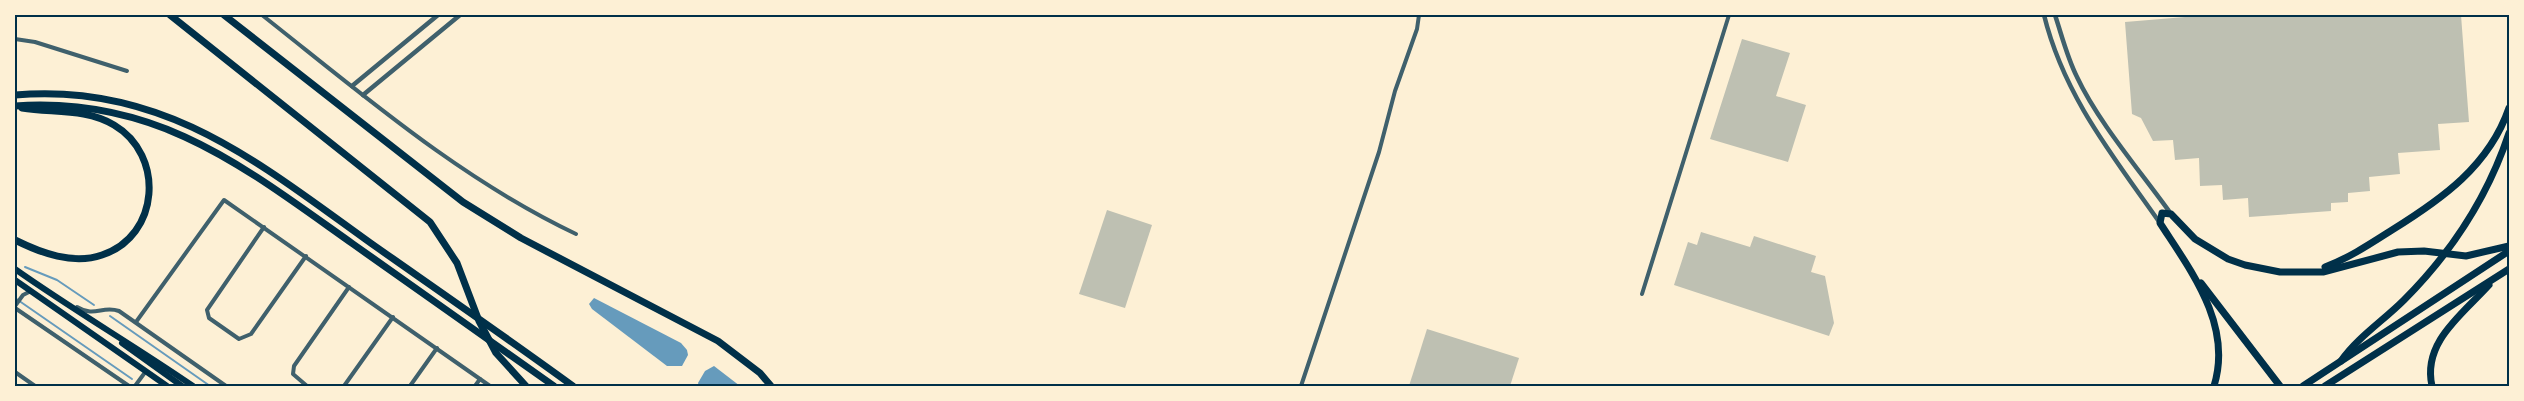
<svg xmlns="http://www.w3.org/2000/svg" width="2524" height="401" font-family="'PT Sans',sans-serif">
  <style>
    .water { fill: #669bbc }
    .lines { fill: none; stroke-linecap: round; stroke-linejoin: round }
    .stream { stroke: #669bbc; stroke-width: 2 }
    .building { fill: #bec0b2 }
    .minor { stroke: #3f606c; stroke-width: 4 }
    .tertiary { stroke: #3f606c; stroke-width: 4.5 }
    .trunk { stroke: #003049; stroke-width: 6 }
    .motorway { stroke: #003049; stroke-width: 7 }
    .neatline { fill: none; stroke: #003049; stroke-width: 2 }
  </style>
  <rect width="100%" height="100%" fill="#fdf0d5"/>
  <!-- water -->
  <g class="water">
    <polygon points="594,298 681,343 687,350 688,355 682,366 667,366 592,309 589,304"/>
    <polygon points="714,366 740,386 699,386 698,383 705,371"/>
  </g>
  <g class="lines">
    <!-- stream -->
    <g class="stream">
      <polyline points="25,267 57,280 94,305"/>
      <polyline points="15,298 132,379"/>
      <polyline points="110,316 210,386"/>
    </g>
  </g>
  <!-- building -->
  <g class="building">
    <polygon points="2209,15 2461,15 2469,122 2438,124 2440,150 2398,153 2400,174 2369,177 2370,191 2348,193 2348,202 2331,203 2331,211 2249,217 2248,198 2223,200 2222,185 2200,186 2199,158 2175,160 2173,140 2153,141 2141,118 2132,114 2125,22"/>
    <polygon points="1742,39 1790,53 1776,96 1806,105 1788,162 1710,139"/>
    <polygon points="1107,210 1152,225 1125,308 1079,294"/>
    <polygon points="1701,232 1750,247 1754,236 1816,256 1811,272 1825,276 1834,323 1829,336 1674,285 1688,242 1697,245"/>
    <polygon points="1427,329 1519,358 1510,386 1409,386"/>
  </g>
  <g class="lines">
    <!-- minor -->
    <g class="minor">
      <path d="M262 15C362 94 460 179 576 234"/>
      <polyline points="15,39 35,42 127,71"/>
      <polyline points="264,227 207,310 209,318 239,339 251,334 306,256"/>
      <polyline points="1642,294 1729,15"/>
      <polyline points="15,306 23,295 31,291"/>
      <path d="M77 307C95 318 102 305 119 311L226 386"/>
      <polyline points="15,308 129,386"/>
      <polyline points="136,322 224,200 490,386"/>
      <polyline points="15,372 35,386"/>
      <polyline points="135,386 146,371"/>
      <polyline points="307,386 293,374 294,366 349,287"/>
      <polyline points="344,386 393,317"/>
      <polyline points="410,386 437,348"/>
      <polyline points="475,386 480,379"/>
      <polyline points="1301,386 1379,152 1395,91 1417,29 1419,15"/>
    </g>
    <!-- tertiary -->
    <g class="tertiary">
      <path d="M2044 15C2064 96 2113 156 2160 223"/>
      <path d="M2055 15C2062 36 2067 57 2077 77 2098 122 2141 172 2171 214"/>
      <polyline points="352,86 438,15"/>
      <polyline points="363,95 460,15"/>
    </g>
    <!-- trunk -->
    <g class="trunk">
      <path d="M15 269C73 310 135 346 193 386"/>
      <polyline points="15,280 167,386"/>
      <polyline points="122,343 182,386"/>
    </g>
    <!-- motorway -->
    <g class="motorway">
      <polyline points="170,15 430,222 457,263 479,321 496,353 526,386"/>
      <polyline points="224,15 463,202 521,238 718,341 760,373 771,386"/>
      <path d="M15 95C163 82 259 163 372 244 439 291 507 338 573 386"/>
      <path d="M15 106C157 96 244 167 353 244 420 291 487 339 554 386"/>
      <path d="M15 240C41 253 73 265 102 255 160 236 165 155 114 125 86 108 53 113 22 108"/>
      <path d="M2325 267C2349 258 2370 244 2392 230 2442 199 2489 166 2509 108"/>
      <polyline points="2201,283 2280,386"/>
      <path d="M2341 361C2358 337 2383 321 2404 300 2451 253 2488 196 2509 133"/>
      <path d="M2214 386C2233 325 2191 271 2160 223L2162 213 2171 214 2195 239 2228 259 2245 265 2280 272H2323L2398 252 2424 251 2466 256 2509 246"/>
      <polyline points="2303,386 2509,251"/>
      <polyline points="2325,386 2509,269"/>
      <path d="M2432 386C2422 342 2463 314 2489 285"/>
    </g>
  </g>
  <!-- border -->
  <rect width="2524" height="401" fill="none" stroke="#fdf0d5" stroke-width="32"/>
  <rect x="16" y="16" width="2492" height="369" class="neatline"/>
</svg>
